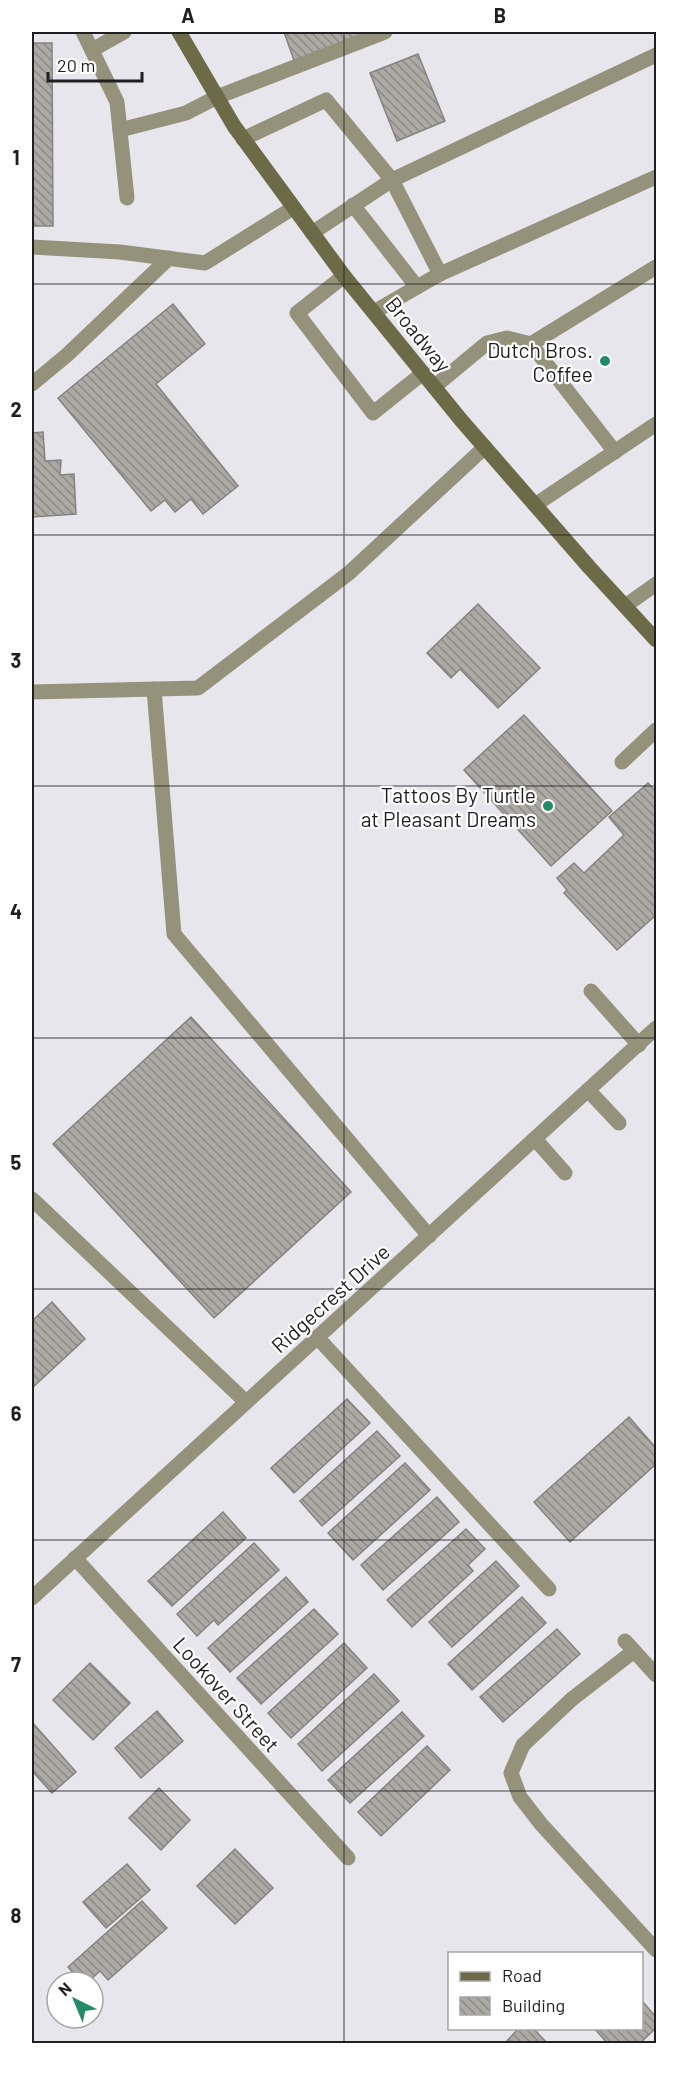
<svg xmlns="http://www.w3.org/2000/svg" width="688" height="2075" font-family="Barlow,sans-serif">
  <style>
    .building { fill: url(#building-back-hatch); stroke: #86837e; stroke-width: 1.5 }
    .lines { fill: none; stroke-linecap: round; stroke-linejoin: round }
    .lane { stroke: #94927b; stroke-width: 15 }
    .street { stroke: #94927b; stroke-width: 15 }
    .secondary { stroke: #6d6a48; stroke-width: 15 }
    .grid { fill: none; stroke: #1f1f21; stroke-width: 1.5; stroke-opacity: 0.55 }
    .poi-dot { fill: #228c69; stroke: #fff; stroke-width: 2 }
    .labels { text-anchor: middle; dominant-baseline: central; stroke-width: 4.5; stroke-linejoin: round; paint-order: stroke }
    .street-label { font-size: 21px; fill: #1f1f21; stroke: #fff }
    .poi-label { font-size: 21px; fill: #1f1f21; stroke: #fff; text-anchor: end }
    .neatline { fill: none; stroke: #1f1f21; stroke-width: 2 }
    .grid-label { font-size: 20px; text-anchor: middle; font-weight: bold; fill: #1f1f21 }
  </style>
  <defs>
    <pattern id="building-back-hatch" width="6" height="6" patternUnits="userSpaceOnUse" patternTransform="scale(1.5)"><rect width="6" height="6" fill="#adaaa5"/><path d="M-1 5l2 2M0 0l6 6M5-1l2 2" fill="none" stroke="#8c8a86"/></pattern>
  </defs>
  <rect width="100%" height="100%" fill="#e7e6ec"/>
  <!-- building -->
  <g class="building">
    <polygon points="284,32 380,32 295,63"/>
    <polygon points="32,43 52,43 53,226 32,226"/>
    <polygon points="418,54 445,121 397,141 370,73"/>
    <polygon points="173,304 205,344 156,384 238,486 203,514 191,499 175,512 165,500 151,511 58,398"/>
    <polygon points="43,432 45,461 61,460 60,475 74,474 76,514 32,517 32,433"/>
    <polygon points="478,604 540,668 498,708 460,669 451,678 427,653"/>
    <polygon points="524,715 612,811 551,866 464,770"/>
    <polygon points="648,783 656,792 656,915 617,950 564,893 567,890 557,878 574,863 584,873 624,835 609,817"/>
    <polygon points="191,1017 351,1192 214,1318 53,1144"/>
    <polygon points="52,1302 85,1339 32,1388 32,1321"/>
    <polygon points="347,1399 370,1423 294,1493 271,1468"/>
    <polygon points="629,1417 656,1448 656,1464 570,1542 534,1502"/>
    <polygon points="377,1431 400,1456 322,1526 300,1501"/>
    <polygon points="405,1463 430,1490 353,1560 328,1533"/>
    <polygon points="437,1497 459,1522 383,1590 361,1565"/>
    <polygon points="223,1512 246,1538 172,1606 148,1581"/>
    <polygon points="466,1529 485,1549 468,1565 473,1571 412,1627 387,1600"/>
    <polygon points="254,1543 279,1570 218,1625 214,1620 197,1636 177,1614"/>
    <polygon points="496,1561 519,1586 452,1647 429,1622"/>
    <polygon points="286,1577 308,1602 230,1672 208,1648"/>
    <polygon points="522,1597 546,1623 472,1690 448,1664"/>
    <polygon points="314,1609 338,1634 261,1704 237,1678"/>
    <polygon points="557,1629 580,1654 503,1722 480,1697"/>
    <polygon points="344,1643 367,1668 291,1738 268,1713"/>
    <polygon points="90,1663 130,1703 93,1740 53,1700"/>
    <polygon points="374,1674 399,1701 322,1771 298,1744"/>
    <polygon points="157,1711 183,1741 141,1778 115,1748"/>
    <polygon points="402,1712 424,1736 350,1803 328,1780"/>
    <polygon points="32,1722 76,1772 52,1793 33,1772 32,1774"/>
    <polygon points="427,1746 450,1770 381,1836 358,1812"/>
    <polygon points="159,1788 190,1820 161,1850 129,1818"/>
    <polygon points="235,1849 273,1888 235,1924 197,1886"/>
    <polygon points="127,1864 150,1890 106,1928 83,1902"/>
    <polygon points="142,1901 167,1928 108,1980 100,1971 88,1982 82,1982 68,1967"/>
    <polygon points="642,2001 656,2017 656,2028 639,2044 608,2044 594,2028 642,2028"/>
    <polygon points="519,2028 533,2028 548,2044 504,2044"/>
  </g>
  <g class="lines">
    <!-- lane -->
    <g class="lane">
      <polyline points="83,32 117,102 127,198"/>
      <polyline points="92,50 124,32"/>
      <polyline points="120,130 186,113 217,97 385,32"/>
      <polyline points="243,139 326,100 392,180 312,233"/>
      <polyline points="353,205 417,287 374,312"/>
      <polyline points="32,247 120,252 205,263 293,208"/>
      <polyline points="440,274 656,177"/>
      <polyline points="344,276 297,313 373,413 423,373"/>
      <polyline points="417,287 440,274 392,180 656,55"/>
      <polyline points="531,344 656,267"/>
      <polyline points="32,384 67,355 169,258"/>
      <polyline points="434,387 487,343 507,338 531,344 615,452"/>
      <polyline points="535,505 656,424"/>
      <polyline points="625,606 656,584"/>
      <polyline points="154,689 174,934 429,1236"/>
      <polyline points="32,692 198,688 349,573 485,447"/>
      <polyline points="622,762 656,730"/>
      <polyline points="591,991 639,1045"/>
      <polyline points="588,1090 619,1123"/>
      <polyline points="535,1139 565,1173"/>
      <polyline points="32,1199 246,1402"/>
      <polyline points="317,1337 549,1589"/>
      <polyline points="634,1651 572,1699 523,1745 511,1773 520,1797 541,1824 656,1950"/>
    </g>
    <!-- street -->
    <g class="street">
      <polyline points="75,1558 348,1858"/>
      <polyline points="32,1598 656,1028"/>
      <polyline points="625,1641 656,1675"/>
    </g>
    <!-- secondary -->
    <polyline class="secondary" points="179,32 234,126 344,276 461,420 589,567 656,640"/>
  </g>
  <!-- grid -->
  <path class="grid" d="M344 32V2044M32 284H656M32 535H656M32 786H656M32 1038H656M32 1289H656M32 1540H656M32 1791H656"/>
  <!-- markers -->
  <g class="poi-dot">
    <circle cx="605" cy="361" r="6"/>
    <circle cx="548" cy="806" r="6"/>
  </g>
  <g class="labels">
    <!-- street labels -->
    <g class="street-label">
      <text transform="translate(419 334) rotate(51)">Broadway</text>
      <text transform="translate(330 1298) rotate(-42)">Ridgecrest Drive</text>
      <text transform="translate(227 1694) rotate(48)">Lookover Street</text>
    </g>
    <!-- poi labels -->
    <g class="poi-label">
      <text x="593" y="349">Dutch Bros.<tspan x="593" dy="24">Coffee</tspan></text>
      <text x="536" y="794">Tattoos By Turtle<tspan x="536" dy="24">at Pleasant Dreams</tspan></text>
    </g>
  </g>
  <!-- border -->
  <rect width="688" height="2075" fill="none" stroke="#ffffff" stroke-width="66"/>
  <!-- legend -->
  <rect x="448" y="1952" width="195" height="78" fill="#ffffff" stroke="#a5a5a6" stroke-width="1.5"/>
  <rect x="460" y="1972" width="30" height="9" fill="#6d6a48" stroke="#a5a5a6" stroke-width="1.5"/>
  <text x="502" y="1982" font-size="18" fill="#1f1f21">Road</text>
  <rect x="460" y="1997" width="30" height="18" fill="url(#building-back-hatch)" stroke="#a5a5a6" stroke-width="1.5"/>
  <text x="502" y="2012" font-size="18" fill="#1f1f21">Building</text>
  <!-- north arrow -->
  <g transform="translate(75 2000) rotate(317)"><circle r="28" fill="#ffffff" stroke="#a5a5a6" stroke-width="1.5"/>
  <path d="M0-4.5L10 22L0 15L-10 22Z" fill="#228c69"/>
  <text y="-9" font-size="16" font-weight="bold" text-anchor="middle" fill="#1f1f21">N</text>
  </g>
  <!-- scale -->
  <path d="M48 72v9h94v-9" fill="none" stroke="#1f1f21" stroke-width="3"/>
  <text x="57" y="72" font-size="18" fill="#1f1f21" stroke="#ffffff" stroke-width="4.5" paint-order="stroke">20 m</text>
  <rect x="33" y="33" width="622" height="2009" class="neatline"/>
  <g class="grid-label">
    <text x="188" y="23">A</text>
    <text x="500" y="23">B</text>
    <text x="16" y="165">1</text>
    <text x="16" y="417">2</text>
    <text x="16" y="668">3</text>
    <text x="16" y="919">4</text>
    <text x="16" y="1170">5</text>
    <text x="16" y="1421">6</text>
    <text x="16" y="1672">7</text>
    <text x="16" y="1923">8</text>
  </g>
</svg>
